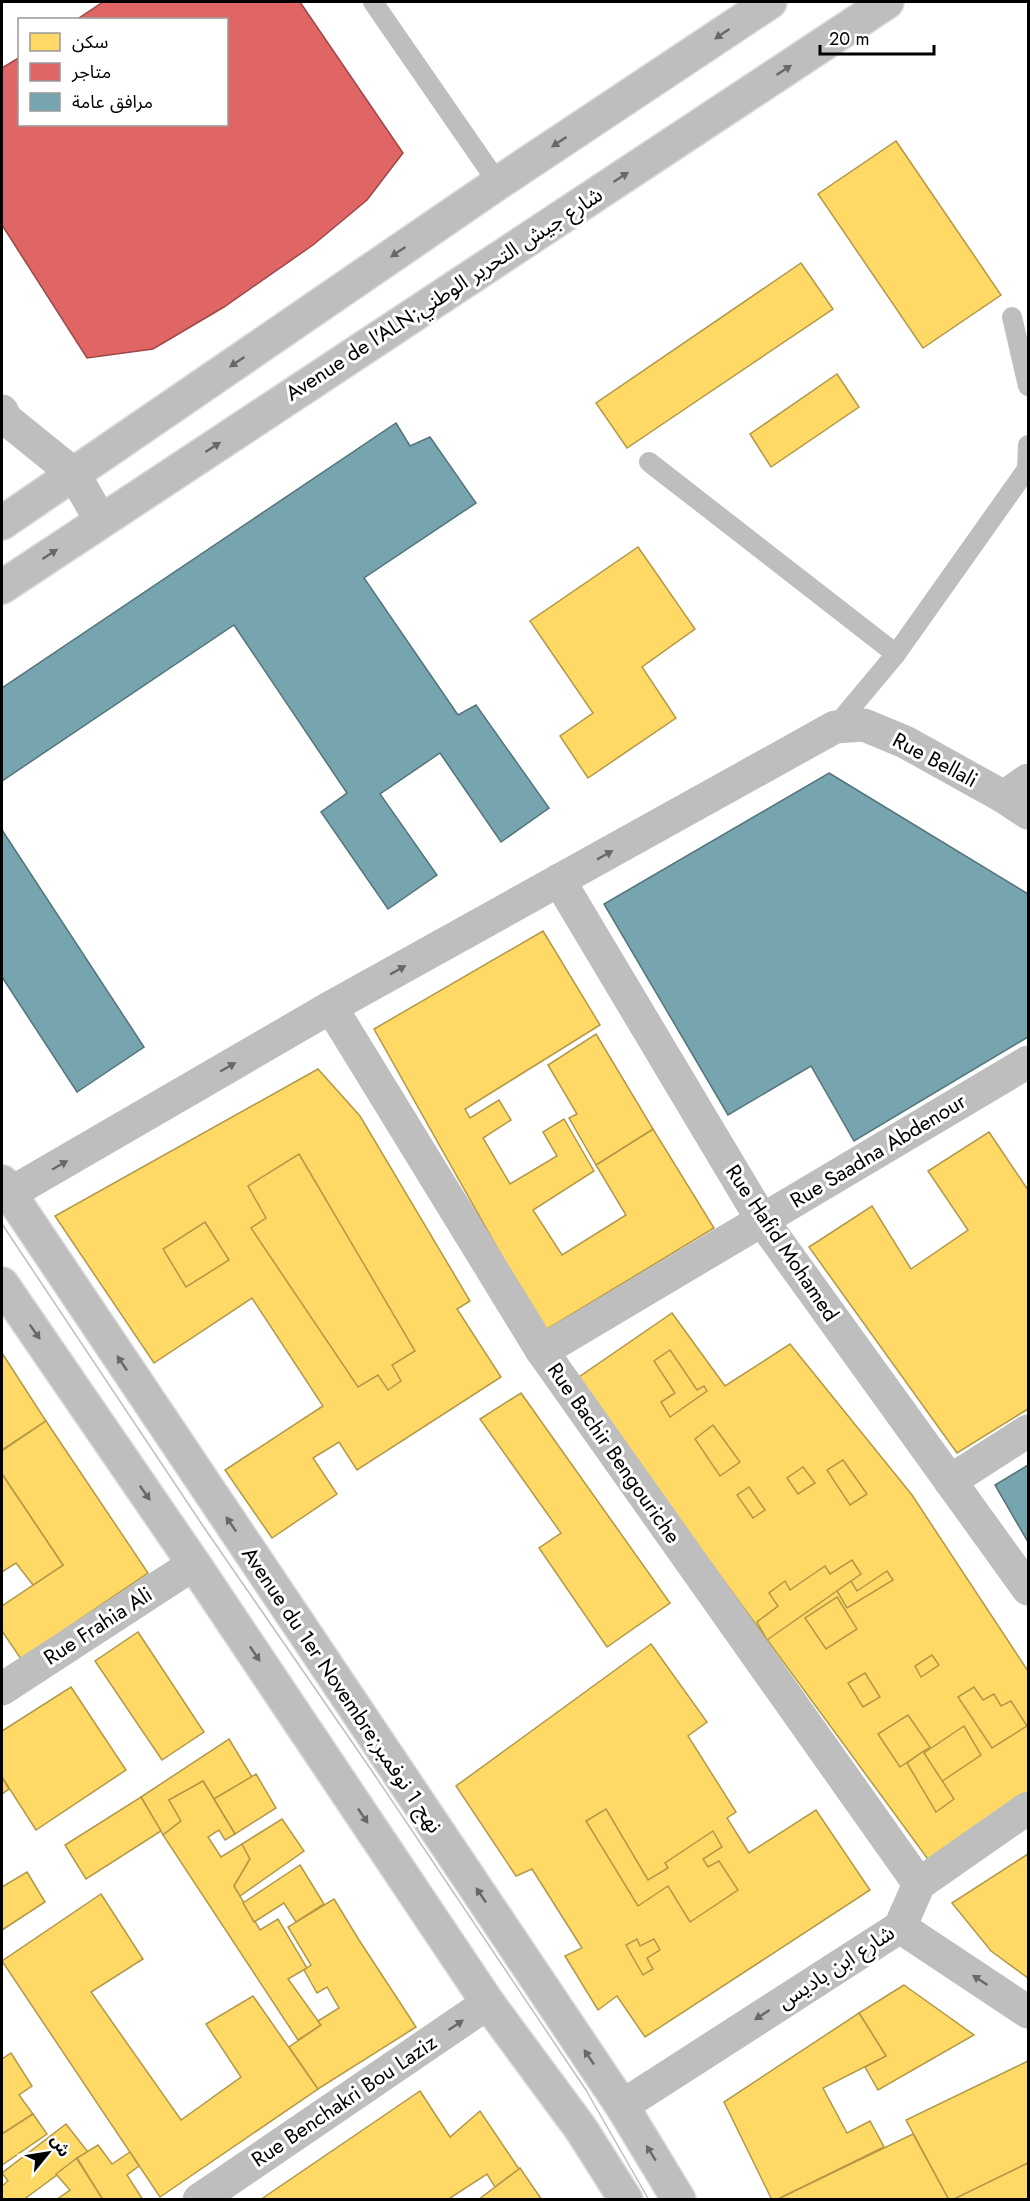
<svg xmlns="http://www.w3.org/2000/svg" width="1030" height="2201" font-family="Jost,'Noto Sans Arabic',sans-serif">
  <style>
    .homes { fill: #ffd966; stroke: #b29847; stroke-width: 1.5 }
    .shops { fill: #e06666; stroke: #9d4747; stroke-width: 1.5 }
    .public { fill: #76a5af; stroke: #53747a; stroke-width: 1.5 }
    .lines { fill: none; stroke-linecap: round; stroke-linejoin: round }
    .primary-casing { stroke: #dbdbdb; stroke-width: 36 }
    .service { stroke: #bebebe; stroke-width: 20 }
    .minor { stroke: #bebebe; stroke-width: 33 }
    .tertiary { stroke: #bebebe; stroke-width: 33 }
    .primary { stroke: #bebebe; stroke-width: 33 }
    .tram { stroke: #bebebe; stroke-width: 1.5 }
    .oneway { fill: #686868 }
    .labels { text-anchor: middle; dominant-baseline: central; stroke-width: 6; stroke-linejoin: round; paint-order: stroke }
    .street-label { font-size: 21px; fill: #000; stroke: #fff }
  </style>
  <rect width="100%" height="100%" fill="#fff"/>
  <!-- homes -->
  <g class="homes">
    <polygon points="896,141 1001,295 923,348 818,194"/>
    <polygon points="801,263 833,309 627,448 596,403"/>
    <polygon points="837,374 859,407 771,467 750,434"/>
    <polygon points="638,547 695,629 642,667 676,718 588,778 560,736 593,713 530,621"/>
    <polygon points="824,797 976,899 936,922 903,868 887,878 870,847 858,853"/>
    <polygon points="699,920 720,955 671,983 649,948"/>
    <polygon points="1025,920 1028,923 1028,971 940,1027 899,965 917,956 944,999 1016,954 1006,935"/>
    <polygon points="543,931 600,1025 465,1109 470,1118 499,1100 511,1120 483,1138 510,1184 557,1156 543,1132 564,1119 594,1171 533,1210 562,1255 626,1215 596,1165 653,1129 714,1228 544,1331 374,1029"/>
    <polygon points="596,1034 653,1129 596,1165 569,1118 577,1114 548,1065"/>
    <polygon points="318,1069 360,1116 470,1301 457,1309 501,1377 357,1470 339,1442 313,1458 337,1494 272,1538 225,1470 323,1406 252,1298 154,1363 55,1216"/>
    <polygon points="989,1132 1028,1190 1028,1409 957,1453 809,1247 872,1206 911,1269 968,1230 928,1171"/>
    <polygon points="299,1154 415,1351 392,1365 401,1381 388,1390 378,1375 358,1387 251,1228 266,1218 248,1186"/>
    <polygon points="205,1222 229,1260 186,1287 163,1249"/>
    <polygon points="672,1313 725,1386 790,1344 912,1495 1028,1671 1028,1794 930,1862 576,1379"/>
    <polygon points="670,1350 697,1390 704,1386 707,1391 670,1417 661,1402 675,1393 654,1361"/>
    <polygon points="2,1353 46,1421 2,1450"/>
    <polygon points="521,1393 670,1603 607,1647 539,1548 561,1533 480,1419"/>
    <polygon points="46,1421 148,1573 21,1659 2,1631 2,1606 63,1565 2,1474 2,1451"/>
    <polygon points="713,1425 740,1462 720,1476 695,1439"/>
    <polygon points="843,1460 867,1494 850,1505 827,1470"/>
    <polygon points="803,1467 815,1483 798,1494 787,1478"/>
    <polygon points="2,1474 63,1565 33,1585 16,1563 2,1572"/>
    <polygon points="749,1487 765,1510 753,1518 737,1495"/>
    <polygon points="852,1560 861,1574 767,1640 757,1622 778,1606 769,1593 785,1581 790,1590 825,1566 830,1574"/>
    <polygon points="887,1571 893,1580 847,1608 837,1591 851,1581 857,1591"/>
    <polygon points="837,1597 857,1629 826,1649 805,1618"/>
    <polygon points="138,1632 204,1732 162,1760 95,1661"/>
    <polygon points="651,1644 707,1722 688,1736 736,1812 727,1818 749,1853 816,1810 870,1890 645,2037 617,1996 598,2010 565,1956 582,1948 532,1869 516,1876 456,1786"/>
    <polygon points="932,1655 939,1665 921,1677 915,1666"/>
    <polygon points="865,1673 880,1697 863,1707 848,1683"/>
    <polygon points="71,1687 126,1770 36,1830 2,1777 2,1731"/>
    <polygon points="974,1687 983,1700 994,1694 1001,1706 1011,1701 1027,1726 992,1748 958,1697"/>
    <polygon points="908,1715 930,1747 900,1767 878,1734"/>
    <polygon points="964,1726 981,1755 941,1782 924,1753"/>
    <polygon points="229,1739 252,1777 214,1799 203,1781 169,1800 181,1821 163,1835 141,1797"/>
    <polygon points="924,1751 924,1753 954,1799 936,1812 907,1763"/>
    <polygon points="256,1774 276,1808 235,1834 214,1799"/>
    <polygon points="2,1777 9,1789 2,1794"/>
    <polygon points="203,1781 235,1834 225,1840 219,1830 208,1837 221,1857 242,1844 250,1859 234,1886 260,1930 278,1919 307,1968 288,1979 321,2025 298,2040 163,1835 181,1821 169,1800"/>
    <polygon points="141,1797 161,1831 86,1879 65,1845"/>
    <polygon points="606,1809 648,1880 668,1868 665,1863 713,1831 722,1847 703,1859 708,1867 719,1861 738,1890 690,1922 668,1886 638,1906 586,1821"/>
    <polygon points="282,1819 304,1851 240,1896 234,1886 250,1859 242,1844"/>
    <polygon points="1028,1854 1028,1978 991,1951 952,1903"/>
    <polygon points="300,1865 324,1904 296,1922 284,1903 254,1922 243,1903"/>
    <polygon points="27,1872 45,1902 2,1930 2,1887"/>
    <polygon points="101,1894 143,1959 91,1992 181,2120 241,2077 206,2024 253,1996 318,2089 160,2197 2,1961"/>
    <polygon points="334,1899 359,1940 416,2027 318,2089 289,2047 321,2025 318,2021 339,2008 327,1987 317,1993 304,1970 311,1965 288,1927"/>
    <polygon points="637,1939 640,1946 654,1939 660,1950 647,1958 653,1969 643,1975 626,1945"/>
    <polygon points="904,1985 974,2035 878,2090 865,2067 886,2056 859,2013"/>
    <polygon points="859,2013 886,2056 823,2088 847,2133 870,2121 884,2147 776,2200 772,2200 724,2102"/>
    <polygon points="11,2053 32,2086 19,2095 33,2114 2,2134 2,2059"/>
    <polygon points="1028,2061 1028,2163 954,2200 949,2200 906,2120"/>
    <polygon points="420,2091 450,2137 480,2111 519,2169 495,2187 487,2174 447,2200 260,2200"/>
    <polygon points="33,2114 47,2134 2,2165 2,2134"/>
    <polygon points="66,2124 88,2152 23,2200 2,2200 2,2186 8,2181 2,2173"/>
    <polygon points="913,2134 949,2200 776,2200"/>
    <polygon points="98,2145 112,2164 130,2152 139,2166 127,2175 143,2200 103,2200 77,2158"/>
    <polygon points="77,2158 77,2159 103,2200 56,2200 70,2190 56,2174"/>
    <polygon points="1028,2163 1028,2200 952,2200"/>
    <polygon points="520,2168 542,2200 478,2200 519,2169"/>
  </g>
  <!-- shops -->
  <polygon class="shops" points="103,2 300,2 403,153 367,200 313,245 224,307 153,349 87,358 2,225 2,68 20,57 20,124 226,124 226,20 76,20"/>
  <!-- public -->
  <g class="public">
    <polygon points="396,423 410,446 430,437 476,503 364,578 458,715 476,705 549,808 501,842 440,753 380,794 437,875 388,909 321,812 347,793 234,625 2,781 2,688"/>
    <polygon points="829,773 1028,894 1028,1037 854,1141 811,1066 728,1115 604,904"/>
    <polygon points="2,830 144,1047 77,1092 2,977"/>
    <polygon points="1028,1465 1028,1542 995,1485"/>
  </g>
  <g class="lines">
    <!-- primary casing -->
    <g class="primary-casing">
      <g id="primary">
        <polyline points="2,523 498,183 770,2"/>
        <polyline points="2,587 887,2"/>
        <polyline points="2,1182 622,2106 679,2200"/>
        <polyline points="2,1284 194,1564 488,2003 581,2129 626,2200"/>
      </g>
    </g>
    <!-- service -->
    <g class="service">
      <polyline points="373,2 498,183"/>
      <polyline points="1012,317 1028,386"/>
      <polyline points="649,462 896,654"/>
      <polyline points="835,727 896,654 1027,469 1028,445"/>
    </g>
    <!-- minor -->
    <g class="minor">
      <polyline points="2,411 6,419 74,474 101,521"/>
      <polyline points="1004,797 1028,813"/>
      <polyline points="559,880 762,1220 1028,1589"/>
      <polyline points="331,1007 542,1351 919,1884"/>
      <polyline points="542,1351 1028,1062"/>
      <polyline points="950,1481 1028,1431"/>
      <polyline points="2,1689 194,1564"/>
      <polyline points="900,1927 919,1884 1028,1808"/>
      <polyline points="199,2200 488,2003"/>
    </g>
    <!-- tertiary -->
    <g class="tertiary">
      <polyline points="9,1194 331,1007 835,727 864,725 905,742 1004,797 1028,780"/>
      <polyline points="622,2106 900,1927 1028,2012"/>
    </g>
    <!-- primary -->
    <use href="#primary" class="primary"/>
    <!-- tram -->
    <g class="tram">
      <polyline points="2,1196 513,1963 595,2082 666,2200"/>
      <polyline points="2,1224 203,1526 372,1771 586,2090 649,2200"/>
    </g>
  </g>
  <!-- one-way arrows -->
  <defs><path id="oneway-solid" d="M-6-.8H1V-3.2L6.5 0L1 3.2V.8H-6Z" transform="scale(1.5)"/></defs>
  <g class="oneway">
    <use href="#oneway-solid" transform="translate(722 34) rotate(146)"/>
    <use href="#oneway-solid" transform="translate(784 70) rotate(-33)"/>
    <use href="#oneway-solid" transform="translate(559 142) rotate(146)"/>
    <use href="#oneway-solid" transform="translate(621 177) rotate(-33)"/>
    <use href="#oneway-solid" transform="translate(398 252) rotate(146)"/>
    <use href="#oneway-solid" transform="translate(237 362) rotate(146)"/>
    <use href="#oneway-solid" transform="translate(213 447) rotate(-33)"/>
    <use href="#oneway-solid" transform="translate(50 554) rotate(-33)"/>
    <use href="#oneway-solid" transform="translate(605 855) rotate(-29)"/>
    <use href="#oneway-solid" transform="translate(398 970) rotate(-29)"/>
    <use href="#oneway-solid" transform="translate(228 1067) rotate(-30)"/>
    <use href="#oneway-solid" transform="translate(60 1165) rotate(-30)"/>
    <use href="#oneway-solid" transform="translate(35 1332) rotate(55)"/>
    <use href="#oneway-solid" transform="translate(122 1363) rotate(-124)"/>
    <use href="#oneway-solid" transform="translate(145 1493) rotate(55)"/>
    <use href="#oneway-solid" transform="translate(231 1524) rotate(-124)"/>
    <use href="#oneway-solid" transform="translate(255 1654) rotate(56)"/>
    <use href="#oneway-solid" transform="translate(363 1816) rotate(56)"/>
    <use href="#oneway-solid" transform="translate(481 1895) rotate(-124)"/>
    <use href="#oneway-solid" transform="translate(980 1980) rotate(-147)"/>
    <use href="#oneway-solid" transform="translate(762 2015) rotate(147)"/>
    <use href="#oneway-solid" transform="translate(456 2025) rotate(-34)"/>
    <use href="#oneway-solid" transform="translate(589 2057) rotate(-124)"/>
    <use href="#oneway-solid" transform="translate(651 2153) rotate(-122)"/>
  </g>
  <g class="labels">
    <!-- street labels -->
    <g class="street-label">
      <text transform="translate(444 294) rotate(-33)">Avenue de l'ALN;شارع جيش التحرير الوطني</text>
      <text transform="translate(935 760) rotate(28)">Rue Bellali</text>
      <text transform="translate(878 1151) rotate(-31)">Rue Saadna Abdenour</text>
      <text transform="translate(782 1243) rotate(56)">Rue Hafid Mohamed</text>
      <text transform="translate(614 1453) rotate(55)">Rue Bachir Bengouriche</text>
      <text transform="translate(98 1626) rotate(-33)">Rue Frahia Ali</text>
      <text transform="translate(342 1690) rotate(56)">Avenue du 1er Novembre;نهج 1 نوفمبر</text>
      <text transform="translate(836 1967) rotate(-33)">شارع ابن باديس</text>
      <text transform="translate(344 2101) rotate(-34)">Rue Benchakri Bou Laziz</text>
    </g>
  </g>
  <!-- border -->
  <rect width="1030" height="2201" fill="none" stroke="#000000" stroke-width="6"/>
  <!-- legend -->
  <rect x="18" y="18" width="210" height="108" fill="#ffffff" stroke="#999999" stroke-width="1.5"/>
  <rect x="30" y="33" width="30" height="18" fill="#ffd966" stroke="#999999" stroke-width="1.5"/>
  <text x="72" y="48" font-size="18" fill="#000000">سكن</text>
  <rect x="30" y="63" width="30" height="18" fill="#e06666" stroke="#999999" stroke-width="1.5"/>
  <text x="72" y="78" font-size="18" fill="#000000">متاجر</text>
  <rect x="30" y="93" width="30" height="18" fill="#76a5af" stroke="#999999" stroke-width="1.5"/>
  <text x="72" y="108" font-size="18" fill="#000000">مرافق عامة</text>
  <!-- north arrow -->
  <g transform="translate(48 2153) rotate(60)" stroke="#ffffff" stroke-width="4.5" paint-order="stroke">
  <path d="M0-4.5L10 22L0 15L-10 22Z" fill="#000000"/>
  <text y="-9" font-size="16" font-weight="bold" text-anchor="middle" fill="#000000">ش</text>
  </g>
  <!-- scale -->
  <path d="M820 45v9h114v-9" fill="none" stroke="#000000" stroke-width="3"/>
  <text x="829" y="45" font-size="18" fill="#000000" stroke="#ffffff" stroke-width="4.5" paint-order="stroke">20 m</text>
</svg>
